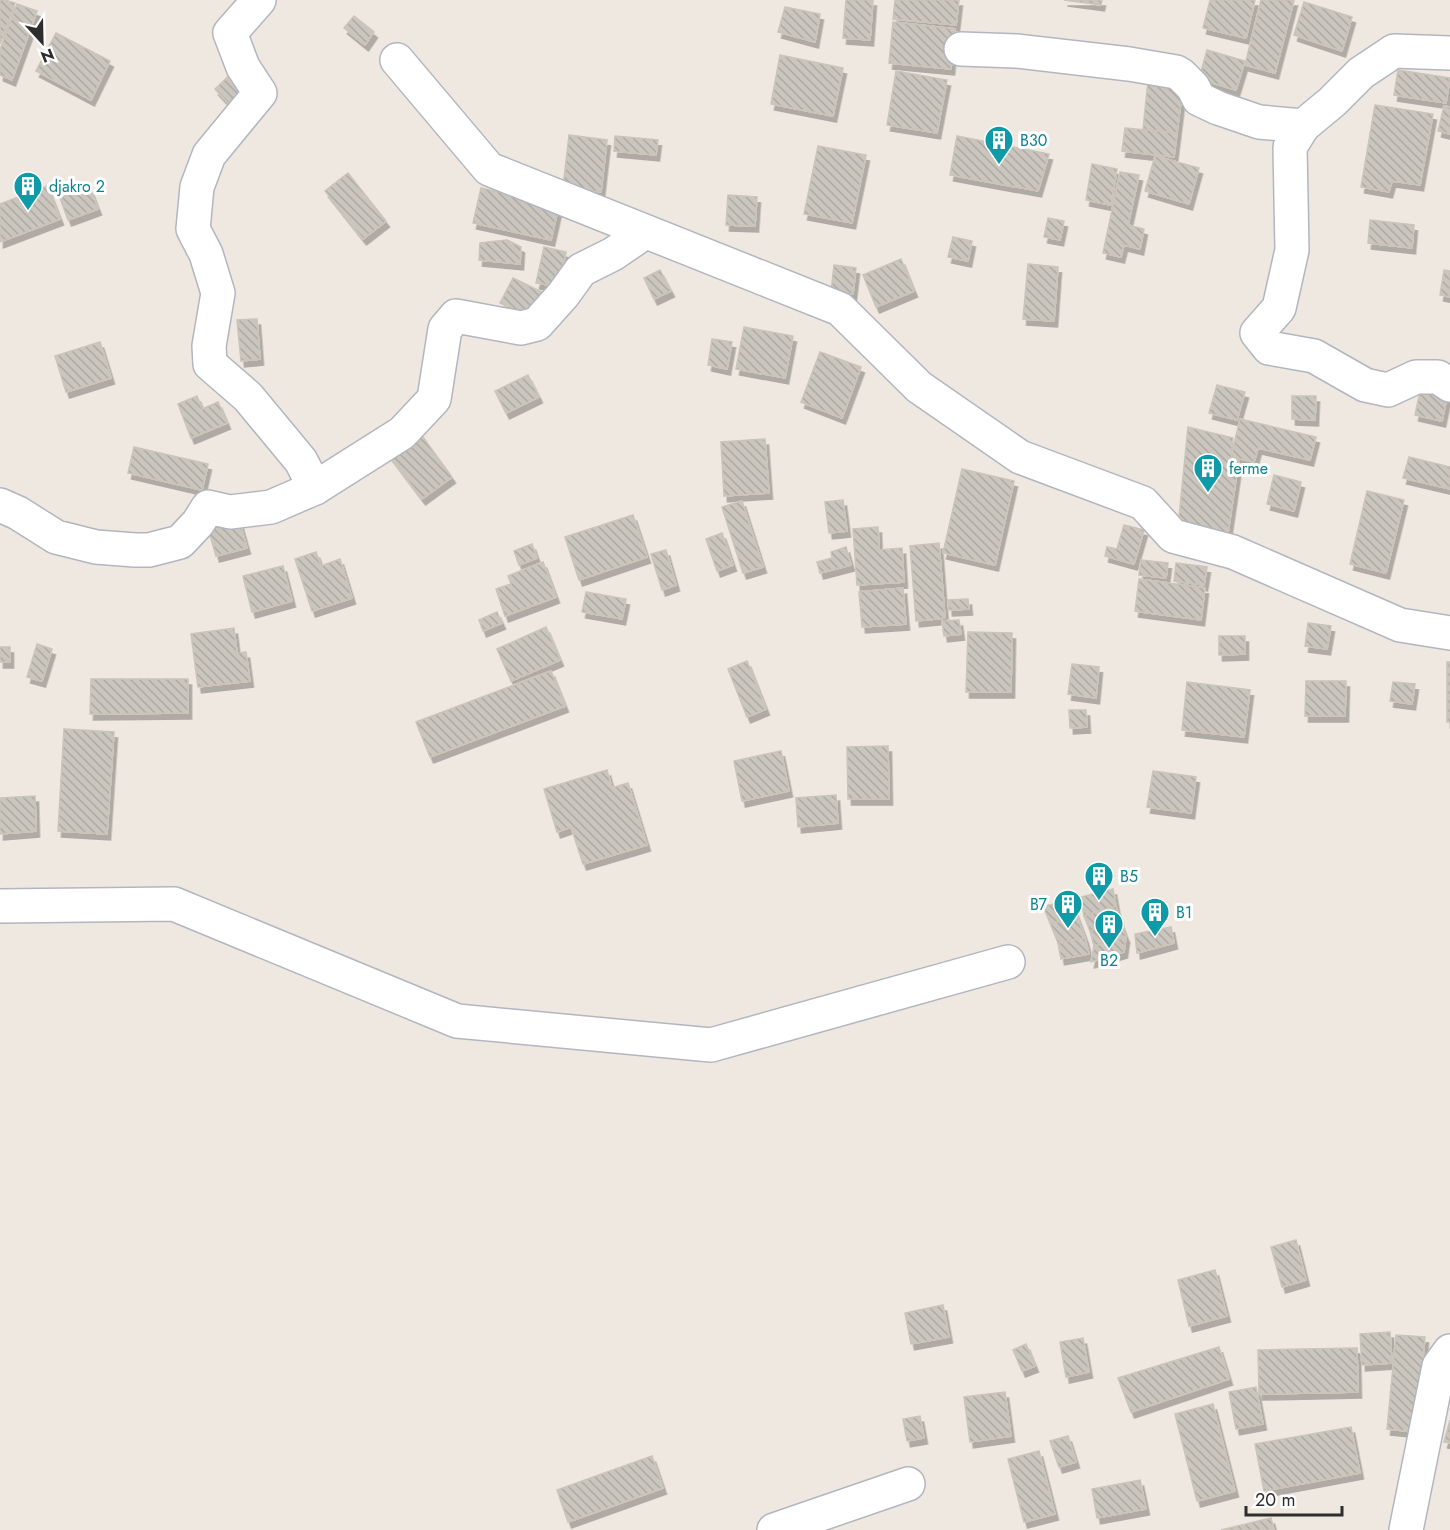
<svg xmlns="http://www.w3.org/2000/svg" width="1450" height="1530" font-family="Jost,sans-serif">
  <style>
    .building { fill: url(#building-back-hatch); stroke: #cac4b9; stroke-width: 1.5; filter: url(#shadow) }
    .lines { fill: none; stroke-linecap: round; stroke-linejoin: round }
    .minor-casing { stroke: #b3b6c0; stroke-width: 36 }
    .minor { stroke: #fff; stroke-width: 33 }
    .labels { text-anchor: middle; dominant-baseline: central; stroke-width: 6; stroke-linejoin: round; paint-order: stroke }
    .culture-label { font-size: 16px; fill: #0d838f; stroke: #fff; text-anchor: start }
  </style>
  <defs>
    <pattern id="building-back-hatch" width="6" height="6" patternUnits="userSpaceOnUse" patternTransform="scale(1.5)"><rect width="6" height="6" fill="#cac6be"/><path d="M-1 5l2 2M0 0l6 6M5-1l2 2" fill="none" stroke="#aeaaa4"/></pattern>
    <filter id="shadow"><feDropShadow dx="3.5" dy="6" stdDeviation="0" flood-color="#0004"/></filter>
  </defs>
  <rect width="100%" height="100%" fill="#eee8e0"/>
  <!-- building -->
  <g class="building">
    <polygon points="0,0 5,0 15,3 0,44"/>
    <polygon points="846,0 873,0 870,40 843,38"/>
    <polygon points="895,0 959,0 956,25 893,19"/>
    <polygon points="1064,0 1102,0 1101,5"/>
    <polygon points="1210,0 1255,0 1246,38 1203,28"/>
    <polygon points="1261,0 1294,0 1275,73 1245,65"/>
    <polygon points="1304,2 1352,17 1342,51 1294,35"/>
    <polygon points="17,4 37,11 12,80 0,75 0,50"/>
    <polygon points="785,7 820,14 815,42 778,32"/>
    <polygon points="354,16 374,32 365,45 344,28"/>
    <polygon points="893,22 955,29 951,69 889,63"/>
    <polygon points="56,33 110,61 91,100 36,71"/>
    <polygon points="1207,50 1245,61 1236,90 1199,79"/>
    <polygon points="780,55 843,68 833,116 771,104"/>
    <polygon points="235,70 249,85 229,104 215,89"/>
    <polygon points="1398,70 1450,78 1446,103 1394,95"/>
    <polygon points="896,71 947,80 937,133 887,125"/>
    <polygon points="1148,81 1183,85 1177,133 1143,129"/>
    <polygon points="1375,105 1433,114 1420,185 1392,181 1389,192 1361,187"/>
    <polygon points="1444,106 1450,107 1450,134 1438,131"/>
    <polygon points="1125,128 1177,133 1174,157 1122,151"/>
    <polygon points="569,135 607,140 601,192 563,187"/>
    <polygon points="615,136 658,140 656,155 614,151"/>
    <polygon points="957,136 1049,154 1038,191 950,175"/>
    <polygon points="818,146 866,155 852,223 804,214"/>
    <polygon points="1155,156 1199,168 1189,204 1145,191"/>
    <polygon points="1092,164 1117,169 1111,205 1086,200"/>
    <polygon points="1120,172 1139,175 1128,225 1144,229 1140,249 1124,245 1121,257 1103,253"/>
    <polygon points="348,173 386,221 363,239 325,191"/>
    <polygon points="47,186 60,219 0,242 0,204"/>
    <polygon points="89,186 98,209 68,220 60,198"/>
    <polygon points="481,188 559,205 551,240 473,223"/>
    <polygon points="728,195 757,197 755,226 726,225"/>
    <polygon points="1048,218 1064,221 1060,240 1044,237"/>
    <polygon points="1370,220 1414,225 1412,248 1368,243"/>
    <polygon points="953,237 972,241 968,261 948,257"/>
    <polygon points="507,240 521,247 520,264 479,260 480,243"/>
    <polygon points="544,247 566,252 558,287 536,283"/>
    <polygon points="901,259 914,291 876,307 863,275"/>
    <polygon points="1028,264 1058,267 1054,321 1023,319"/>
    <polygon points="834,265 856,268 853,294 831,292"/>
    <polygon points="660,270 671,291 654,299 644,278"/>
    <polygon points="1444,270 1450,271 1450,297 1440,295"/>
    <polygon points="513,278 548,295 535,320 500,303"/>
    <polygon points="257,319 260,359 241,361 237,320"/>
    <polygon points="744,327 793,336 785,378 736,369"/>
    <polygon points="712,339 732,342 727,369 708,365"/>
    <polygon points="100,342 111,378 66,392 55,356"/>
    <polygon points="820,352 861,367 842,418 801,402"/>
    <polygon points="528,375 539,397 506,413 495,391"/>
    <polygon points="1422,382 1449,388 1442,421 1415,415"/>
    <polygon points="1217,385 1245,392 1237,420 1209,413"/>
    <polygon points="197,396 202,409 218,402 227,423 191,438 178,404"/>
    <polygon points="1292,396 1316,396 1315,420 1292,419"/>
    <polygon points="1240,419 1316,437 1310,460 1258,448 1254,462 1231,457"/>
    <polygon points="1188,427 1233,438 1231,458 1239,459 1228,533 1178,527"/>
    <polygon points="420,433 452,477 422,499 389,455"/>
    <polygon points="765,439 769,493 724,496 721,442"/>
    <polygon points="134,447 208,464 202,490 128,473"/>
    <polygon points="1409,457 1450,467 1450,489 1403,478"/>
    <polygon points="962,469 1014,481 995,565 943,553"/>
    <polygon points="1274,475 1301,482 1294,511 1267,504"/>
    <polygon points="1367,491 1404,500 1386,573 1350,564"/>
    <polygon points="843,500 847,531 829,533 825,502"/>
    <polygon points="742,501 763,567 743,573 722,507"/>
    <polygon points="633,515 647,557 579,580 565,537"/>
    <polygon points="239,520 247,548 216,556 208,528"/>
    <polygon points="1124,525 1144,530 1134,564 1105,556 1107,547 1117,549"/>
    <polygon points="878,527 879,550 902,548 904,582 857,585 853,529"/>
    <polygon points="722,533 733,565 717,571 706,539"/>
    <polygon points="939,543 945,618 916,621 910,546"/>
    <polygon points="532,544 537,558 519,565 514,551"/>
    <polygon points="846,547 851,565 820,573 817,562 832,558 831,552"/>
    <polygon points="666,550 676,585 662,590 651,554"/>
    <polygon points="316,552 321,566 340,559 352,598 312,611 295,559"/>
    <polygon points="1141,560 1168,563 1166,578 1139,575"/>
    <polygon points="543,562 556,597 505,616 496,589 511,584 508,576"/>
    <polygon points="1176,563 1207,567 1204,585 1174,581"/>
    <polygon points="283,566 292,601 252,612 243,576"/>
    <polygon points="1139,579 1205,588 1201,620 1135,611"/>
    <polygon points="903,588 906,624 862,627 859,592"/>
    <polygon points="586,592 626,599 622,619 582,612"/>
    <polygon points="968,599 969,609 949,610 948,600"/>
    <polygon points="497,612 502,623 483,631 479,620"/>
    <polygon points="959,620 961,634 944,636 942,621"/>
    <polygon points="1308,623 1331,626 1327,649 1305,646"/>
    <polygon points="546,627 560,660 511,681 497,649"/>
    <polygon points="234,628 237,653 246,652 250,681 198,687 191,634"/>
    <polygon points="968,632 1012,633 1011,692 966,692"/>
    <polygon points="1219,636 1245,636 1245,654 1219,655"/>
    <polygon points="37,644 52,649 42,681 27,677"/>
    <rect x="0" y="647" width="10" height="15"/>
    <polygon points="747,661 766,709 747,717 728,669"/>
    <rect x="1447" y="662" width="3" height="60"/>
    <polygon points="1072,664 1099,667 1096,698 1068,694"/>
    <polygon points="551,671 565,706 430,757 416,722"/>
    <polygon points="91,679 188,679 188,713 90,714"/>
    <polygon points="1306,681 1346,681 1345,716 1305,716"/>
    <polygon points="1187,682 1250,690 1244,737 1182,730"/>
    <polygon points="1393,682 1415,684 1412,704 1390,701"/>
    <polygon points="1069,710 1086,710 1087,727 1070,728"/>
    <polygon points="64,729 114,732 107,834 58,831"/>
    <polygon points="888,746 889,799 848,799 847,747"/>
    <polygon points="781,751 789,791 742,801 734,761"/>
    <polygon points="607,770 612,788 628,783 647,845 583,864 571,827 557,832 544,789"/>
    <polygon points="1153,771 1196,777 1191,813 1147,807"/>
    <polygon points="836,795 838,823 798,827 796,798"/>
    <polygon points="35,796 36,831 0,834 0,798"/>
    <polygon points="1113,889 1116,906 1084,916 1081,897"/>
    <polygon points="1071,901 1078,919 1050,923 1043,906"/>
    <polygon points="1116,906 1120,921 1090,931 1084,916"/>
    <polygon points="1078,919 1085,938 1058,943 1050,923"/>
    <polygon points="1120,921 1126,937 1094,946 1090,931"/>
    <polygon points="1171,927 1174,943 1137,953 1135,934"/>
    <polygon points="1126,937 1124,952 1091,962 1094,946"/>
    <polygon points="1085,938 1089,954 1061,959 1058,943"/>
    <polygon points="1296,1240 1306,1280 1282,1287 1271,1247"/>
    <polygon points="1215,1270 1227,1316 1189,1326 1178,1280"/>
    <polygon points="943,1305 949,1337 911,1344 905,1313"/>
    <polygon points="1390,1332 1392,1363 1362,1365 1360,1334"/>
    <polygon points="1396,1335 1425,1337 1416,1432 1387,1429"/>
    <polygon points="1083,1338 1089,1372 1066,1377 1060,1342"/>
    <polygon points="1026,1344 1035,1366 1022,1371 1013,1350"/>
    <polygon points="1219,1347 1229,1379 1131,1412 1118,1378"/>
    <polygon points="1357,1348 1358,1392 1259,1394 1258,1350"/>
    <polygon points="1256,1387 1263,1424 1236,1429 1229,1392"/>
    <polygon points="1005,1392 1011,1436 970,1442 964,1397"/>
    <polygon points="1213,1404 1235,1491 1197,1501 1175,1414"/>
    <polygon points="920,1416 924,1438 907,1441 903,1419"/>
    <polygon points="1450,1420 1450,1443 1444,1442"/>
    <polygon points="1351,1427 1360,1473 1264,1491 1255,1444"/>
    <polygon points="1068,1436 1076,1462 1059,1467 1050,1441"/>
    <polygon points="1039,1451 1055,1514 1024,1522 1008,1459"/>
    <polygon points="652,1456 663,1488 568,1522 557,1490"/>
    <polygon points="1140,1480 1146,1509 1097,1518 1092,1489"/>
    <polygon points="1271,1518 1274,1530 1221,1530"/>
  </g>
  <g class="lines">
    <!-- minor casing -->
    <g class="minor-casing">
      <g id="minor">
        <polyline points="259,0 230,33 243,67 260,93 209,155 197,187 193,229 206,254 218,293 209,346 210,364 248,397 301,461 315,488"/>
        <polyline points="961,49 1016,51 1129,64 1176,72 1181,75 1193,87 1199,99 1218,108 1259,122 1303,126 1332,102 1361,73 1394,51 1450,53"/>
        <polyline points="397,60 489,169 840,309 919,387 1020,457 1143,503 1173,536 1233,552 1400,625 1450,633"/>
        <polyline points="1303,126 1290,147 1292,250 1279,308 1257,333 1269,348 1314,356 1365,385 1388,390 1416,377 1438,377 1450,385"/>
        <polyline points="0,505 18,513 56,537 96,547 135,550 149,550 180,542 198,523 208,507 230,512 271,507 315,488 402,433 434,399 445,329 456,316 521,328 537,324 563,295 581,270 613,254 645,232"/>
        <polyline points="0,906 174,904 457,1021 711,1045 1008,962"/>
        <polyline points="774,1530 908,1484"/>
        <polyline points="1406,1530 1439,1366 1450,1351"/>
      </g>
    </g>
    <!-- minor -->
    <use href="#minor" class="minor"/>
  </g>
  <!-- icons -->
  <defs>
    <g id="building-pin" transform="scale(1.5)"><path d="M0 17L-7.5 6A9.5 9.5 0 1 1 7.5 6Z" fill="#0f9aa8" stroke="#fff"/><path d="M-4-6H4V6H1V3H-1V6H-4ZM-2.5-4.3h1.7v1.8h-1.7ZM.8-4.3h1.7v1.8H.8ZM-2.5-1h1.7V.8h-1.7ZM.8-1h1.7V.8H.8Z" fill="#fff"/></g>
  </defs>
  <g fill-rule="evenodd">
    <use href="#building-pin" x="999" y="140"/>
    <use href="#building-pin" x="28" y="186"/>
    <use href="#building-pin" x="1208" y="468"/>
    <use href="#building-pin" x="1099" y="876"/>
    <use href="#building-pin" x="1068" y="904"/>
    <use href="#building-pin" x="1155" y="912"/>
    <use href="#building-pin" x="1109" y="924"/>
  </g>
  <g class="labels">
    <!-- culture labels -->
    <g class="culture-label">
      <text x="1020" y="140">B30</text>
      <text x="49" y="186">djakro 2</text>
      <text x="1229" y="468">ferme</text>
      <text x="1120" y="876">B5</text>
      <text x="1047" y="904" text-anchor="end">B7</text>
      <text x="1176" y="912">B1</text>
      <text x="1109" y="960" text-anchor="middle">B2</text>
    </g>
  </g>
  <!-- north arrow -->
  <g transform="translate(42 42) rotate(158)" stroke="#ffffff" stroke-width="4.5" paint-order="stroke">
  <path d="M0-4.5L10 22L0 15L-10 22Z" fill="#2d2d2d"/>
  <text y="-9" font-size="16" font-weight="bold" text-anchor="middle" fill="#2d2d2d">N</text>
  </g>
  <!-- scale -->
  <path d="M1246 1506v9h96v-9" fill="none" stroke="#2d2d2d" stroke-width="3"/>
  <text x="1255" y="1506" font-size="18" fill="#2d2d2d" stroke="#ffffff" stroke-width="4.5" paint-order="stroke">20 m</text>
</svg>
